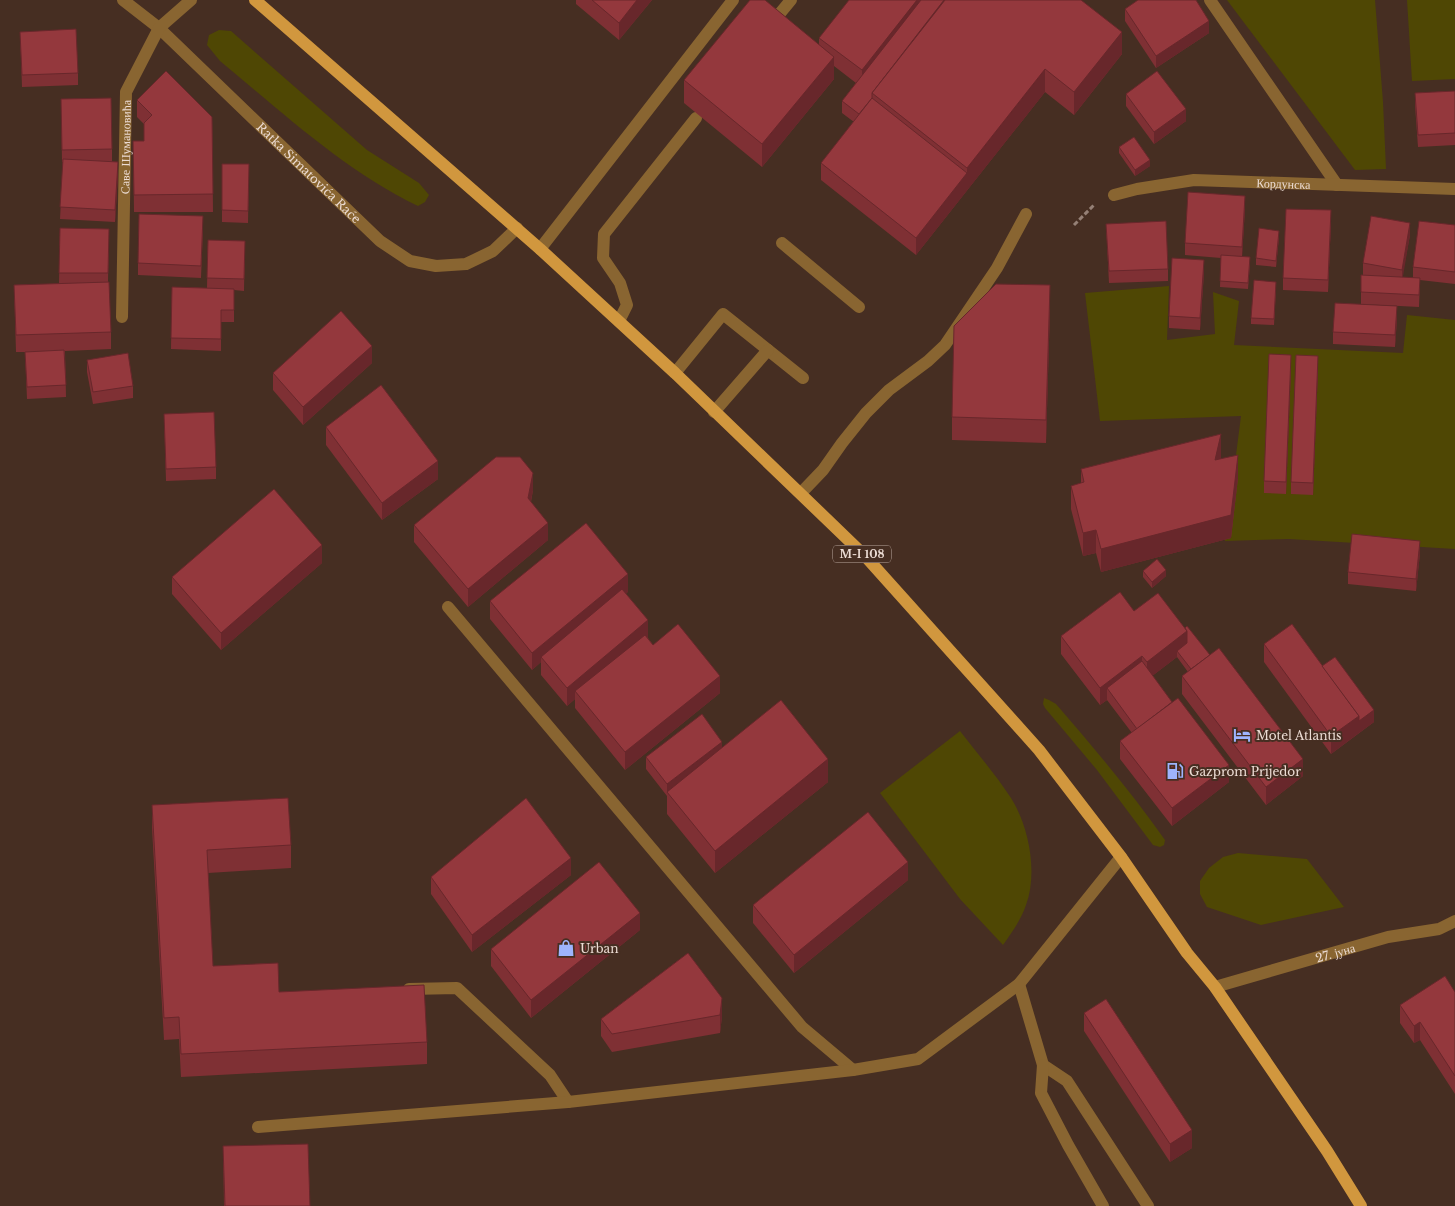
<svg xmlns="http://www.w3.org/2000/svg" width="1455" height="1206" font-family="'Libre Baskerville',serif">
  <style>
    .green { fill: #4f4704 }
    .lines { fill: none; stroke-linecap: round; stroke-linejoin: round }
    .path { stroke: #958076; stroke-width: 3; stroke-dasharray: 5 2.5; stroke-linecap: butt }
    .lane { stroke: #896531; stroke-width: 12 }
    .street { stroke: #896531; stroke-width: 12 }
    .primary { stroke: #d1973e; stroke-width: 12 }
    .wall { fill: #7f3034 }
    .shaded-wall { fill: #68272b }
    .building { fill: #94383d; stroke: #68272b }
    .labels { text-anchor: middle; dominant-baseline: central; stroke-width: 4; stroke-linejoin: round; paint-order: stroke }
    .shield { fill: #462e22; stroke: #baa89f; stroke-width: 1 }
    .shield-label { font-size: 11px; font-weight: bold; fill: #ecdcd4 }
    .street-label { font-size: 12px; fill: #ecdcd4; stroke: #462e22 }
    .poi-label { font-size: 12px; fill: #ecdcd4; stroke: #462e22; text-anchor: start }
  </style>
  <rect width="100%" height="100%" fill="#462e22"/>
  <!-- green -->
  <g class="green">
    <polygon points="1227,0 1375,0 1383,102 1386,169 1355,170"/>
    <polygon points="1407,0 1455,0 1455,79 1412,81"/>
    <path d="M219 30 231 31 367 150 419 183 429 195 425 202 418 206C345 171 282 112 220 61L207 45 209 35Z"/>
    <polygon points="1169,286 1167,340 1215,334 1213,292 1239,301 1234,345 1403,353 1407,315 1455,320 1455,549 1289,539 1225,541 1241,416 1100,421 1085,293"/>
    <path d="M1044 698 1049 700 1056 704C1094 748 1132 793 1165 840L1164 845 1160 847 1153 845 1097 770 1045 708 1043 704Z"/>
    <path d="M960 731C977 753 996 775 1011 798 1029 826 1038 873 1026 905 1021 920 1012 932 1003 945L960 899 880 793Z"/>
    <polygon points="1238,853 1307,859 1344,907 1261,925 1207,907 1200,894 1200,881 1209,868 1223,857"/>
  </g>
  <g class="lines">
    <!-- path -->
    <polyline class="path" points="1074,225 1095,204"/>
    <!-- lane -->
    <g class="lane">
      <polyline points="772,23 791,0"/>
      <polyline points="782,243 859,307"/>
      <polyline points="540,249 733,0"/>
      <polyline points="619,321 627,305 620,283 603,258 604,234 696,118"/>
      <polyline points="675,373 723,314 803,378"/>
      <polyline points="714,412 768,350"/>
      <polyline points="801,493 823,470 842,443 866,413 889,390 928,361 945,345 997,268 1026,214"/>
      <polyline points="448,607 802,1027 853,1070"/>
      <polyline points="1019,984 1043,1065 1067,1081 1148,1206"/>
      <polyline points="409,989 457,988 550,1075 568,1102"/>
      <polyline points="1043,1065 1041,1093 1068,1145 1103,1206"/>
      <polyline points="258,1127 568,1102 853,1070 918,1059 1019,984 1121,857"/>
    </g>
    <!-- street -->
    <g class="street">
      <path id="s1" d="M123 0 159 28 380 241 410 261 436 266 466 264 493 251 517 228"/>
      <polyline points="1210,0 1337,185"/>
      <path id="s2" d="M1114 195 1137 189 1194 180 1455 189"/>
      <path id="s3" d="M122 317 126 92 159 28 191 0"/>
      <path id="s4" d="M1215 987 1388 937 1439 929 1455 921"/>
    </g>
    <!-- primary -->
    <polyline class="primary" points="255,0 540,249 675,373 866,557 1039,750 1121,857 1187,953 1215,987 1327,1151 1361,1206"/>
  </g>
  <!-- wall -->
  <g class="wall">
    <polygon points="576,0 652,0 619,40 576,4"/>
    <polygon points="1125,9 1209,33 1156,68 1125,21"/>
    <polygon points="20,32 78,73 78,85 22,87"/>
    <polygon points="819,38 1122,54 1074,115 1045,92 916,255 821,180 821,163 854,122 842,113 842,101 856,83 834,66 834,79 762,167 684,103 684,80 819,45"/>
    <polygon points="1455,91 1455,145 1418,147 1415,105 1415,93"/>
    <polygon points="1126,94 1186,121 1154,144 1126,106"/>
    <polygon points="61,99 112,149 112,161 118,174 115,222 60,219 63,162 62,162"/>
    <polygon points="137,100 212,117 213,212 134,212 133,141 144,141 144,124 137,117"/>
    <polygon points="1119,147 1150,166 1135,176 1119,153"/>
    <polygon points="249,164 248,223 222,222 222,210"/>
    <polygon points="1245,208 1242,256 1250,263 1248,289 1220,287 1221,258 1185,255 1185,243"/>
    <polygon points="1331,222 1328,292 1283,290 1283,278"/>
    <polygon points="1106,224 1168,269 1168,281 1109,283"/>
    <polygon points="1455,225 1455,284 1420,280 1419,307 1361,304 1361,292 1363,275 1363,263 1410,235 1402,277 1413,278 1413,267"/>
    <polygon points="60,228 109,229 108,282 111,332 111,349 65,351 66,397 27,399 25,352 16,352 14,285 59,284"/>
    <polygon points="203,228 201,278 138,275 138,263"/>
    <polygon points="1279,237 1276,267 1256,265 1256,258"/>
    <polygon points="208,240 245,241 244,291 234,290 234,322 221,322 221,351 171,349 172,287 207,288"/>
    <polygon points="1204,272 1200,330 1169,328 1169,316"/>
    <polygon points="1276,288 1274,325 1251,324 1251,318"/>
    <polygon points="1050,308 1046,443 952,440 952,417"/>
    <polygon points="1397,318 1395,347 1333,344 1333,332"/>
    <polygon points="87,360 133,386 133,398 93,404 87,372"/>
    <polygon points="372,363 303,425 273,390 273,373"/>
    <polygon points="1291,367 1286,494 1264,493 1264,481"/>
    <polygon points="1318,368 1313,495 1291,494 1291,482"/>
    <polygon points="164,414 216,467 216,479 166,481"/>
    <polygon points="326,427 438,479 382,520 326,445"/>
    <polygon points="1221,457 1220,459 1238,478 1231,538 1101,572 1096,553 1083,556 1071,509 1071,486 1081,483 1081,469"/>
    <polygon points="533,490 531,502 548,540 468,607 414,542 414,525"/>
    <polygon points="1420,553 1416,591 1348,584 1348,572"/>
    <polygon points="322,563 221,650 172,594 172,577"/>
    <polygon points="1143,571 1166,576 1152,588 1143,577"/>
    <polygon points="628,592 626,593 648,638 653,645 720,693 625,770 575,708 575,699 567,706 541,675 541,662 532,670 490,619 490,601"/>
    <polygon points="1134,611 1185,628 1303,776 1266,805 1182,694 1182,676 1188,672 1177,657 1152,676 1229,782 1172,826 1120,759 1120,741 1132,733 1107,700 1100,705 1061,654 1061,636"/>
    <polygon points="1264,644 1322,666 1374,722 1331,754 1264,662"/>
    <polygon points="722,747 828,782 715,873 667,814 667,796 646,769 646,757"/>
    <polygon points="152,805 291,845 291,868 208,873 213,966 279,992 427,1042 427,1064 181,1077 179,1039 164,1040 152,828"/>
    <polygon points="571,875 472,952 431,894 431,877"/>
    <polygon points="908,880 794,973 753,923 753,905"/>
    <polygon points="640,930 531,1018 491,966 491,949"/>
    <polygon points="688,953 722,1016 720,1033 612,1052 601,1036 601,1019"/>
    <polygon points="1455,992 1455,1094 1420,1040 1414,1043 1400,1023 1400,1005"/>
    <polygon points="1084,1013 1192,1148 1170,1162 1084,1031"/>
    <polygon points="223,1146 310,1206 224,1206"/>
  </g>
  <!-- shaded-wall -->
  <g class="shaded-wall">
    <polygon points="637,0 652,0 619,40 619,23"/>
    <polygon points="917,0 930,0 862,88 862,70"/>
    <polygon points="1209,21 1209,33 1156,68 1156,56"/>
    <polygon points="1122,32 1122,54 1074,115 1074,92"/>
    <polygon points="834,57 834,79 762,167 762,144"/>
    <polygon points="1045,69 1045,92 916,255 916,238 967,173 967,168"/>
    <polygon points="1186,109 1186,121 1154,144 1154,132"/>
    <polygon points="1150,160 1150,166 1135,176 1135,170"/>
    <polygon points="118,162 118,174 115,222 115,210"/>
    <polygon points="1245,196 1245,208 1242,259 1242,247"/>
    <polygon points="1331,210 1331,222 1328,292 1328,280"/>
    <polygon points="1410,223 1410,235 1402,282 1402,270"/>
    <polygon points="1279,231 1279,237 1276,267 1276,261"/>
    <polygon points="1204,260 1204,272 1200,330 1200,318"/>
    <polygon points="1050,285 1050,308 1046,443 1046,420"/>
    <polygon points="1397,306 1397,318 1395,347 1395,335"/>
    <polygon points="372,346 372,363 303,425 303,407"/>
    <polygon points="1291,355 1291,367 1286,494 1286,482"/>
    <polygon points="1318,356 1318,368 1313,495 1313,483"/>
    <polygon points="1221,434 1221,457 1215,483 1215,460"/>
    <polygon points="1238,455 1238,478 1231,538 1101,572 1101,549"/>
    <polygon points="438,461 438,479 382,520 382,503"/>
    <polygon points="533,473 533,490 528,516 528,498"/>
    <polygon points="548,523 548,540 468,607 468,589"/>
    <polygon points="1096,530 1096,553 1083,556 1083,533"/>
    <polygon points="1420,541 1420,553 1416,591 1416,579"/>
    <polygon points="322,545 322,563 221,650 221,633"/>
    <polygon points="1166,570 1166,576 1152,588 1152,582"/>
    <polygon points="628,574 628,592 544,660 541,657 541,662 532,670 532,653"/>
    <polygon points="648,620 648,637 579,696 575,691 575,699 567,706 567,688"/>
    <polygon points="1187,631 1187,649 1177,651 1177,657 1147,680 1147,662"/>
    <polygon points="1142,656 1142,673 1107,688 1107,700 1100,705 1100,688"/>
    <polygon points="720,676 720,693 625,770 625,752"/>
    <polygon points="1374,710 1374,722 1359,733 1359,721"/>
    <polygon points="1359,716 1359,733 1331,754 1331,736"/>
    <polygon points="722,742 722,754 667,792 667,796 667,784"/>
    <polygon points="828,759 828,782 715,873 715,851"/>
    <polygon points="1303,759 1303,776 1266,805 1266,787"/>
    <polygon points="1229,765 1229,782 1172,826 1172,808"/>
    <polygon points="571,858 571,875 472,952 472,935"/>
    <polygon points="908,862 908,880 794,973 794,955"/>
    <polygon points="640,913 640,930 531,1018 531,1000"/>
    <polygon points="722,998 722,1016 720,1033 720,1015"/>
    <polygon points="1420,1022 1420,1040 1414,1043 1414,1026"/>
    <polygon points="1192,1130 1192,1148 1170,1162 1170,1144"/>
  </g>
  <!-- building -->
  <g class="building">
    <polygon points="592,0 637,0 619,23"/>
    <polygon points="750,0 765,0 834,57 762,144 684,80"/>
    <polygon points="849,0 917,0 862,70 819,38"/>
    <polygon points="921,0 944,0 872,93 872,98 859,114 842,101"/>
    <polygon points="945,0 1081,0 1122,32 1074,92 1045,69 967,168 872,93"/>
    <polygon points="1138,0 1196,0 1209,21 1156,56 1125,9"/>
    <polygon points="76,29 78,73 22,75 20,32"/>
    <polygon points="166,71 212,117 213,194 134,195 133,141 144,141 144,123 152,115 137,100"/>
    <polygon points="1157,71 1186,109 1154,132 1126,94"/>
    <polygon points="1455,91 1455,133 1418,135 1415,93"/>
    <polygon points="111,98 112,149 62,150 61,99"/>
    <polygon points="872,98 967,173 916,238 821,163"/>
    <polygon points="1134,137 1150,160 1135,170 1119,147"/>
    <polygon points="63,159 118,162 115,210 60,207"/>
    <polygon points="222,164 249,164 248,211 222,210"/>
    <polygon points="1188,192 1245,196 1242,247 1185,243"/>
    <polygon points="1286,209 1331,210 1328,280 1283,278"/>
    <polygon points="139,214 203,216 201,266 138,263"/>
    <polygon points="1371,216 1410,223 1402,270 1363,263"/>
    <polygon points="1166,221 1168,269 1109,271 1106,224"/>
    <polygon points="1419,221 1455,225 1455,272 1413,267"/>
    <polygon points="60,228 109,229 108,273 59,273"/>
    <polygon points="1259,228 1279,231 1276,261 1256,258"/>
    <polygon points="208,240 245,241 244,279 207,278"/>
    <polygon points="1221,255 1250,257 1248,283 1220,281"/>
    <polygon points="1172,258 1204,260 1200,318 1169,316"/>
    <polygon points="1361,275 1420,278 1419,295 1361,292"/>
    <polygon points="1254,280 1276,282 1274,319 1251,318"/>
    <polygon points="109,282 111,332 16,335 14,285"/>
    <polygon points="996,284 1050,285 1046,420 952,417 954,326"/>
    <polygon points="172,287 234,289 234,310 221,310 221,339 171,338"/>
    <polygon points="1335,303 1397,306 1395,335 1333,332"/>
    <polygon points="341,311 372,346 303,407 273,373"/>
    <polygon points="64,350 66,385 27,387 25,352"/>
    <polygon points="128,353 133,386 93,392 87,360"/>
    <polygon points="1269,354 1291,355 1286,482 1264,481"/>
    <polygon points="1296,355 1318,356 1313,483 1291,482"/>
    <polygon points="381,385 438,461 382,503 326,427"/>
    <polygon points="214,412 216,467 166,469 164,414"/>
    <polygon points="1221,434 1215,460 1238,455 1231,515 1101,549 1096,530 1083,533 1071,486 1084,482 1081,469"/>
    <polygon points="496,457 520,457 533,473 528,498 548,523 468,589 414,525"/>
    <polygon points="274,489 322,545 221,633 172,577"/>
    <polygon points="586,523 628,574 532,653 490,601"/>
    <polygon points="1352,534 1420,541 1416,579 1348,572"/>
    <polygon points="1157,559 1166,570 1152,582 1143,571"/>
    <polygon points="622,589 648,620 567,688 541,657"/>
    <polygon points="1120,592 1134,611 1158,593 1187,631 1147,662 1142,656 1100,688 1061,636"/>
    <polygon points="678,624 720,676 625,752 575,691 645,635 653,645"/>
    <polygon points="1292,624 1359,716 1331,736 1264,644"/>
    <polygon points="1187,626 1210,655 1191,669 1177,651 1187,643 1187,631 1185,628"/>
    <polygon points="1219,648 1303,759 1266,787 1182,676"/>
    <polygon points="1335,657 1374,710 1359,721 1359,716 1322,666"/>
    <polygon points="1142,661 1172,702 1137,729 1107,688"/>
    <polygon points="1178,698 1229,765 1172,808 1120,741"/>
    <polygon points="781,700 828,759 715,851 667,792"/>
    <polygon points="702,714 722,742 667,784 646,757"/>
    <polygon points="288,798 291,845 207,850 213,966 278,963 279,992 424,985 427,1042 181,1054 179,1017 164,1018 152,805"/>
    <polygon points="526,798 571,858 472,935 431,877"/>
    <polygon points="868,812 908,862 794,955 753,905"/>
    <polygon points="599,862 640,913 531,1000 491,949"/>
    <polygon points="688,953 722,998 720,1015 612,1034 601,1019"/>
    <polygon points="1445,976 1455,992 1455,1076 1420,1022 1414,1026 1400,1005"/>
    <polygon points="1106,999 1192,1130 1170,1144 1084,1013"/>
    <polygon points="308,1144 310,1206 225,1206 223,1146"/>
  </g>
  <!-- icons -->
  <defs>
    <g id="hotel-bare" transform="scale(1.35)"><path d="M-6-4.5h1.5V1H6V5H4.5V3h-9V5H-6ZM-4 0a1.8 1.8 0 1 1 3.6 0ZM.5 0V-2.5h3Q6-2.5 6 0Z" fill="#9eb4fd" stroke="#462e22" stroke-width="2.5" paint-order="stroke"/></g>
    <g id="fuel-bare" transform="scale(1.35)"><path d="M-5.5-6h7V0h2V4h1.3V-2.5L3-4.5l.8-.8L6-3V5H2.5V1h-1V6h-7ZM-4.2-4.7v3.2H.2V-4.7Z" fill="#9eb4fd" stroke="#462e22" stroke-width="2.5" paint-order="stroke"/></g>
    <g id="shop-bare" transform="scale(1.35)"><path d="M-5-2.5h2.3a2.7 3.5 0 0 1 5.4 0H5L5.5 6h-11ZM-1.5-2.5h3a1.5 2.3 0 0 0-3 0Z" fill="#9eb4fd" stroke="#462e22" stroke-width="2.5" paint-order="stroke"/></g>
  </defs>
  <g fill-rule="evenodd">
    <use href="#hotel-bare" x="1242" y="735"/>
    <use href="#fuel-bare" x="1175" y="771"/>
    <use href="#shop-bare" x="566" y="948"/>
  </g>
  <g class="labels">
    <!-- shield labels -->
    <rect class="shield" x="833" y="545.5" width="58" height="17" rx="4"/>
    <g class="shield-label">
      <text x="862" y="554">M-I 108</text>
    </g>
    <!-- street labels -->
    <g class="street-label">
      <text stroke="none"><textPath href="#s3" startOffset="170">Саве Шумановића</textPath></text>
      <text stroke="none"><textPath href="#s1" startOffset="254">Ratka Simatovića Raće</textPath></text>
      <text stroke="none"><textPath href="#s2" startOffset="171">Кордунска</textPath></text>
      <text stroke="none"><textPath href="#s4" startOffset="125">27. јуна</textPath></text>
    </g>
    <!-- poi labels -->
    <g class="poi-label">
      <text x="1256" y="735">Motel Atlantis</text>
      <text x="1189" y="771">Gazprom Prijedor</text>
      <text x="580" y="948">Urban</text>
    </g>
  </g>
</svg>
